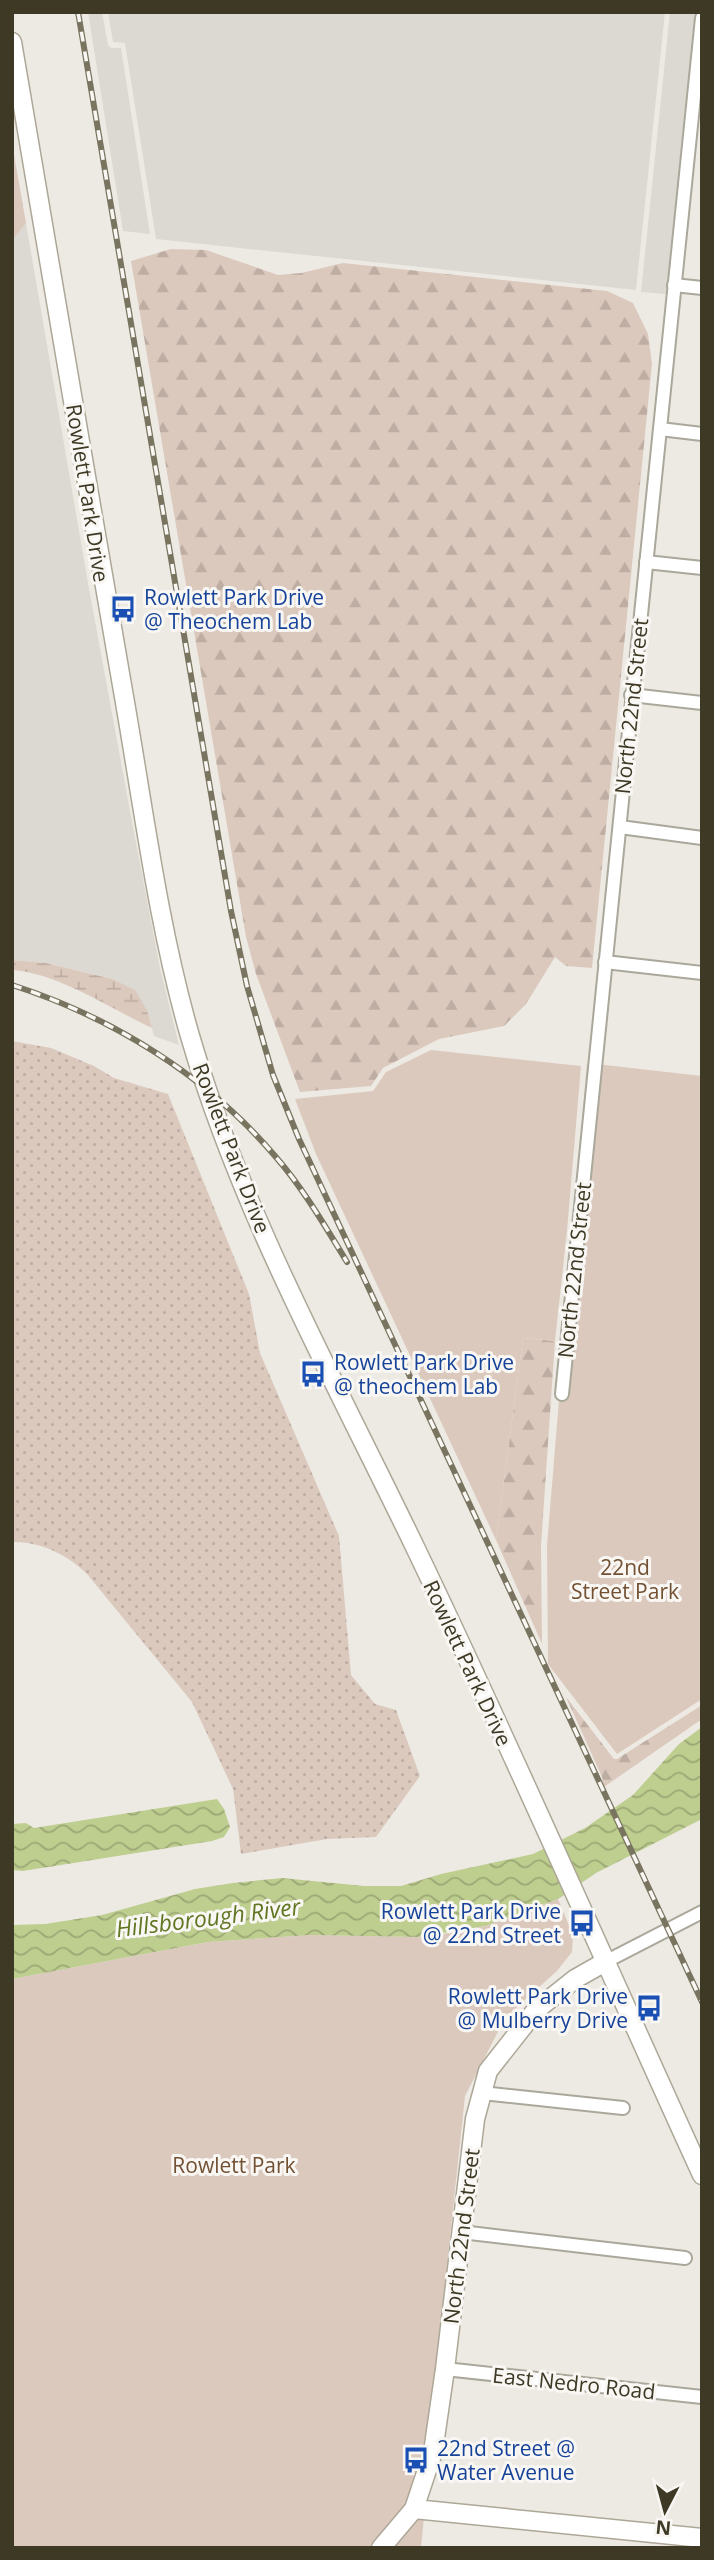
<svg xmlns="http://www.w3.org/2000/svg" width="714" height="2560" font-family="'Open Sans',sans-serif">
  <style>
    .built { fill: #dcd9d2 }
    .grass { fill: url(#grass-dots) }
    .forest { fill: url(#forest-firs) }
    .wetland { fill: url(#wetland-marsh) }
    .green { fill: #dcc9be }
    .water { fill: url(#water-waves) }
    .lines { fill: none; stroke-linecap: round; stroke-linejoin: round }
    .street-casing { stroke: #aaa79b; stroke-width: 16 }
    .secondary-casing { stroke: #ada797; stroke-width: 21 }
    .street { stroke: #fff; stroke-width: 12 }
    .secondary { stroke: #fff; stroke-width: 18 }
    .rail-casing { stroke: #79745f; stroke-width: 6 }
    .rail { stroke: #f9f7f4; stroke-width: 3.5; stroke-dasharray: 10; stroke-linecap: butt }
    .labels { text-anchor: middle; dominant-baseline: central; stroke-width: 6; stroke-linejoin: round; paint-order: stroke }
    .street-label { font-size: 21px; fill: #3d3924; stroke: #f9f7f4 }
    .transit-label { font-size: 21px; fill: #164399; stroke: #f9f7f4; text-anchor: start }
    .park-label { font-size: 21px; fill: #725031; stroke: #f9f7f4 }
    .water-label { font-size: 23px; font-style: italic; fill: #607621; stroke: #f9f7f4 }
  </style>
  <defs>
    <pattern id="grass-dots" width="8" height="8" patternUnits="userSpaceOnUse" patternTransform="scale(1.75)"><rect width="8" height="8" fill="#dcc9be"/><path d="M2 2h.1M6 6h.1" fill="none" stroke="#beada3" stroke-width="1.8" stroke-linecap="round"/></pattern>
    <pattern id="forest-firs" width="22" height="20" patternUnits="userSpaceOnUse" patternTransform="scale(1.75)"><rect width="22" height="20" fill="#dcc9be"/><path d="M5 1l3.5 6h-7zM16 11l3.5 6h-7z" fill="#beada3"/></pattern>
    <pattern id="wetland-marsh" width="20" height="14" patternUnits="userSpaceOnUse" patternTransform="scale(1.75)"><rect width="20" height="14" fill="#dcc9be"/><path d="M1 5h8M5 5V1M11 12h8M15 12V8" fill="none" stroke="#beada3"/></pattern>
    <pattern id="water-waves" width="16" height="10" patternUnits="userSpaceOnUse" patternTransform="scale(1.75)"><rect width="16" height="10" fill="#bece8f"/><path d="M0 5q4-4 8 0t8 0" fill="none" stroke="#9ca875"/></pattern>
  </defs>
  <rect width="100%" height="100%" fill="#edeae4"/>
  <!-- built -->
  <g class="built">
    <polygon points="88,12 102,12 108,45 111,48 121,48 150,234 123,231"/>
    <polygon points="108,12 665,12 636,290 156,239 125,43 113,42"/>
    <polygon points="670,12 696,12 666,294 641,292"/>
    <polygon points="26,223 88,583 132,822 160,968 179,1045 154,1036 147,1010 112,979 46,963 12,960 12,241"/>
  </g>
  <!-- grass -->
  <path class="grass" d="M12 1041 51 1048 94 1066 114 1078 168 1094 249 1294 260 1353 339 1536 351 1675 375 1704 396 1710 420 1776 376 1837 327 1839 241 1854 233 1789 192 1702 87 1574C68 1555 40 1541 12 1542Z"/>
  <!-- forest -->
  <g class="forest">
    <polygon points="12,143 26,223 12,241"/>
    <polygon points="171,249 206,250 278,275 301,273 343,263 607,291 633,303 648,334 652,364 592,968 566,966 555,957 526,1004 504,1026 439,1039 383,1068 371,1086 300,1092 256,974 246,937 131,261"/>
    <polygon points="523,1338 555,1341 541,1546 542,1644 496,1540"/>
    <polygon points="566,1697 614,1759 617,1759 702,1705 702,1719 604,1787 602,1777"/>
  </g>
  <!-- wetland -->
  <path class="wetland" d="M12 960 46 963 112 979 135 990 147 1010 152 1028C109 1008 58 973 12 970Z"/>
  <!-- green -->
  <g class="green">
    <polygon points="431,1050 581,1066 567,1231 555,1341 523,1338 496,1540 316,1154 295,1099 373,1091 386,1072"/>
    <polygon points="587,1063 702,1076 702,1699 617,1754 548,1664 547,1545"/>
    <polygon points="558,1899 573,1935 572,1952 557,1971 505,2018 465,2096 427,2452 407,2506 371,2548 12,2548 12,1979 208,1942 310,1935 418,1937 457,1932 485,1926"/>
    <polygon points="416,2517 424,2517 421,2548 389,2548"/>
  </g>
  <!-- water -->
  <g class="water">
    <polygon points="702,1727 702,1819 596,1873 558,1899 485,1926 418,1937 310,1935 208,1942 12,1979 12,1925 45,1924 102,1915 195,1889 233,1883 282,1878 364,1886 401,1886 441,1874 533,1854 585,1828 633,1795 679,1744"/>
    <polygon points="217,1799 224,1809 230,1827 224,1837 212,1841 23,1871 12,1870 12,1824 26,1823 34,1828"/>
  </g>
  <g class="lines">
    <!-- street casing -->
    <g class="street-casing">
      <g id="street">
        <polyline points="674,285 702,288"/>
        <polyline points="660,429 702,434"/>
        <polyline points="646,562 702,568"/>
        <polyline points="631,695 702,703"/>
        <polyline points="620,827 702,838"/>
        <polyline points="605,962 702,973"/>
        <path d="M562 1394C608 935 655 477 702 18"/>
        <polyline points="605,1962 702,1912"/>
        <polyline points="482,2093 623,2108"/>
        <polyline points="461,2232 685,2258"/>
        <polyline points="445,2369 702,2397"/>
      </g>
    </g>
    <!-- secondary casing -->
    <g class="secondary-casing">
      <g id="secondary">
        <path d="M12 42C49 258 85 475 123 691 143 804 158 926 190 1036 242 1214 334 1379 414 1545 514 1753 606 1965 702 2175"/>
        <polyline points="414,2509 702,2538"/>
        <polyline points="381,2548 414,2509 433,2452 445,2369 475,2119 488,2071 536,2010 575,1979 605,1962"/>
      </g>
    </g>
    <!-- street -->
    <use href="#street" class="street"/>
    <!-- secondary -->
    <use href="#secondary" class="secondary"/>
    <!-- rail casing -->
    <g class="rail-casing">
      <g id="rail">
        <polyline points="78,12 231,911 247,986 273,1075 299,1139 702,2002"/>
        <path d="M12 985C112 1017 207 1076 275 1156 303 1188 325 1226 347 1262"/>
      </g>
    </g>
    <!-- rail -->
    <use href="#rail" class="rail"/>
  </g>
  <!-- icons -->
  <defs>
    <g id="bus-bare" transform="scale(2.1)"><path d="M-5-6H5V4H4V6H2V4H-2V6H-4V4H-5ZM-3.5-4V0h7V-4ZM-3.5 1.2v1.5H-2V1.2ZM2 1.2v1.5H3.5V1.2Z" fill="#1a4fb4" stroke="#f9f7f4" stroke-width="2.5" paint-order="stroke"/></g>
  </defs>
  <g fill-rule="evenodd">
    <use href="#bus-bare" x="123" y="609"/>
    <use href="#bus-bare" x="313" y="1374"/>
    <use href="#bus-bare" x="582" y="1923"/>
    <use href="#bus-bare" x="649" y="2008"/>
    <use href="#bus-bare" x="416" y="2460"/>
  </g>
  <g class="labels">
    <!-- street labels -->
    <g class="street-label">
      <text transform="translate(88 493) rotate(81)">Rowlett Park Drive</text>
      <text transform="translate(631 706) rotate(-84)">North 22nd Street</text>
      <text transform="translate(232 1148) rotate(69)">Rowlett Park Drive</text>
      <text transform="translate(574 1270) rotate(-84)">North 22nd Street</text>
      <text transform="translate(468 1663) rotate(65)">Rowlett Park Drive</text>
      <text transform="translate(461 2236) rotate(-83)">North 22nd Street</text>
      <text transform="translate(574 2383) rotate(6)">East Nedro Road</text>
    </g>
    <!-- transit labels -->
    <g class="transit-label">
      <text x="144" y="597">Rowlett Park Drive<tspan x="144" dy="24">@ Theochem Lab</tspan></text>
      <text x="334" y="1362">Rowlett Park Drive<tspan x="334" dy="24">@ theochem Lab</tspan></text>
      <text x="561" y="1911" text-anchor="end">Rowlett Park Drive<tspan x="561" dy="24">@ 22nd Street</tspan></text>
      <text x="628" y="1996" text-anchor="end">Rowlett Park Drive<tspan x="628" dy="24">@ Mulberry Drive</tspan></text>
      <text x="437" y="2448">22nd Street @<tspan x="437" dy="24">Water Avenue</tspan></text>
    </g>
    <!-- park labels -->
    <g class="park-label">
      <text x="625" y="1567">22nd<tspan x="625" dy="24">Street Park</tspan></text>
      <text x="234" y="2165">Rowlett Park</text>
    </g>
    <!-- water labels -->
    <g class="water-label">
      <text transform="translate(208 1917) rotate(-7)">Hillsborough River</text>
    </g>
  </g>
  <!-- border -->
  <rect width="714" height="2560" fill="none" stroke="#3d3924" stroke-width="28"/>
  <!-- north arrow -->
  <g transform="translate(665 2511) rotate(186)" stroke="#f9f7f4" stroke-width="5" paint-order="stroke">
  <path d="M0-5L12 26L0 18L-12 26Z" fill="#3d3924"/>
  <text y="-10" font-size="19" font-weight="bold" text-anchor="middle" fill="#3d3924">N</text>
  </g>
</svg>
